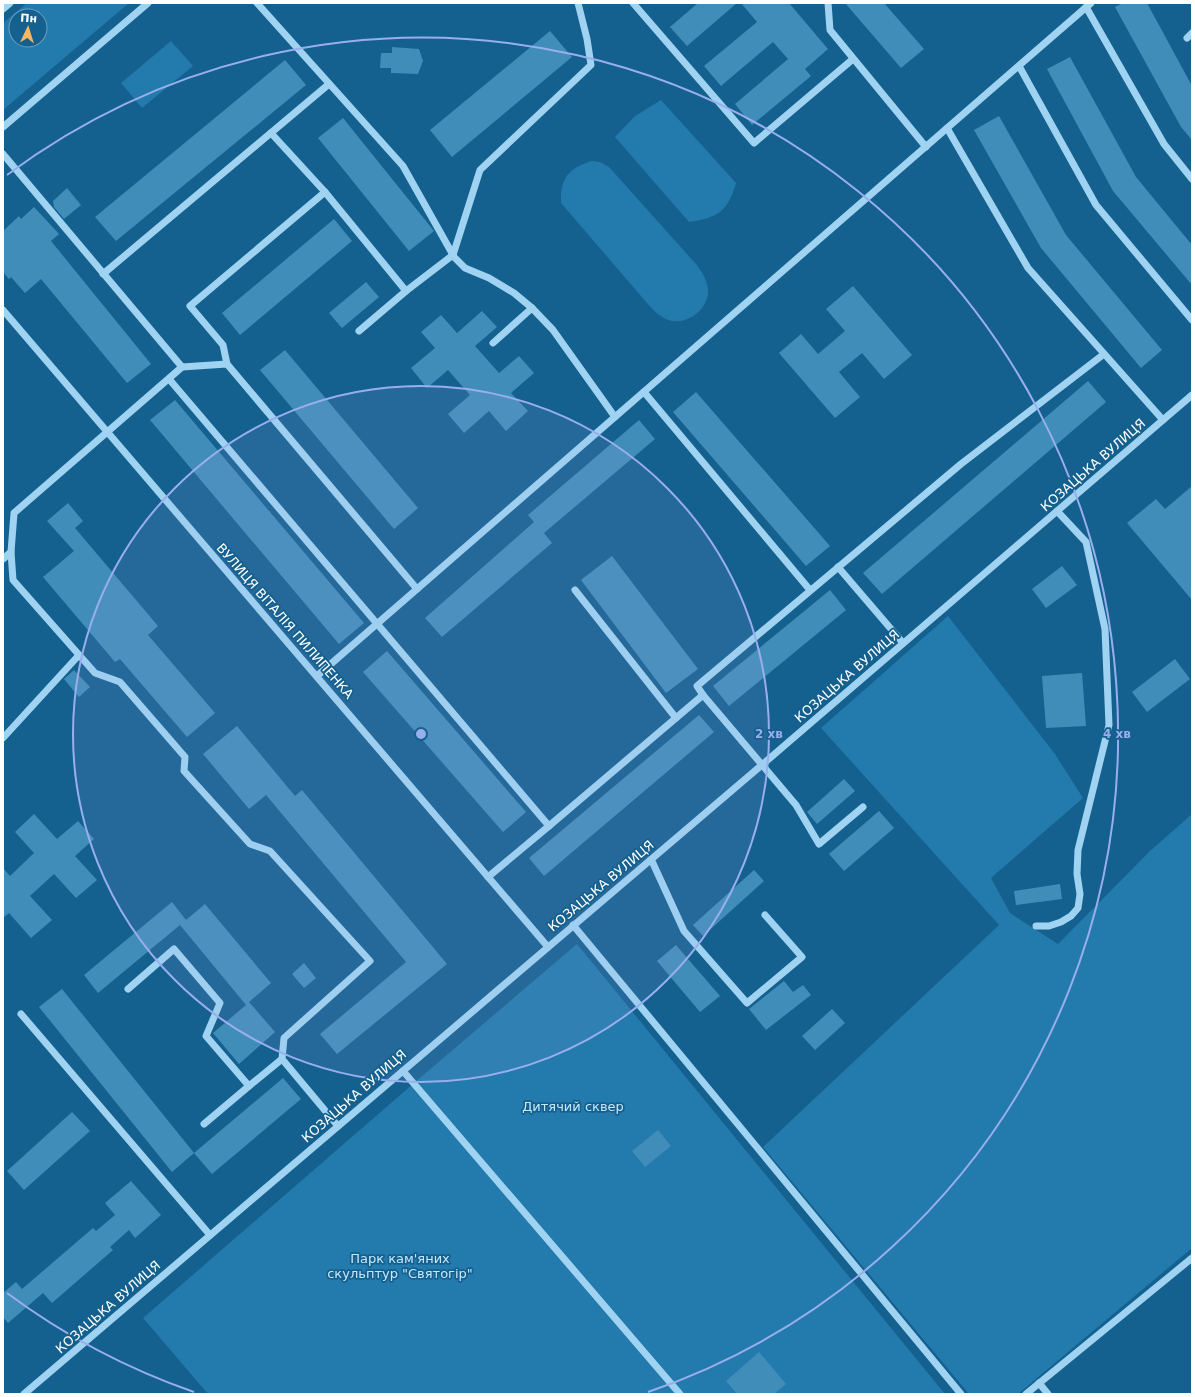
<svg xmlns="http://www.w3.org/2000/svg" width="1195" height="1397" font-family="'DejaVu Sans',sans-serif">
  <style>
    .green { fill: #237aac; fill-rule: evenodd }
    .building { fill: #418db9 }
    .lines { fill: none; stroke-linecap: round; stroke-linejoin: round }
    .minor { stroke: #9fd3f1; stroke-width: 7 }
    .ring { fill: none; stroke: #99afed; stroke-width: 2 }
    .labels { text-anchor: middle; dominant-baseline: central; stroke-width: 3.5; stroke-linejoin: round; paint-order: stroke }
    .street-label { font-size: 13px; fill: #fff; stroke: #14608f }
    .park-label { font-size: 13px; fill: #c6e8fc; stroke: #14608f }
    .centre { fill: #99afed; stroke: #14608f; stroke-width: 2 }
    .ring-label { font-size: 12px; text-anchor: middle; font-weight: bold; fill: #99afed; stroke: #14608f; stroke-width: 3.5; stroke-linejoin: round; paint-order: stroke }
  </style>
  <rect width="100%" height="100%" fill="#14608f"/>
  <!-- green -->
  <g class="green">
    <path d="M27 3H129L3 110V23ZM16 16H40V40H16Z"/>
    <polygon points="171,41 193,66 142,108 121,83"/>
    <path d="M661 100 736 183C728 211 718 218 689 222L615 137 635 116Z"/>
    <path d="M592 161 600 162 609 167 696 264C701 271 707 279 708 289 710 309 685 328 666 319 659 316 652 309 647 303L561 203C560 179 568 168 592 161Z"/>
    <polygon points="948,616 1055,754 1083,798 991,878 1010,913 1058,944 1150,851 1192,814 1192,1248 1018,1394 969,1394 763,1147 999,925 821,728"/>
    <polygon points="577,944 945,1394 208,1394 143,1318 414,1083"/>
  </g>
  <!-- building -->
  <g class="building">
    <polygon points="698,3 737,3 687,46 670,27"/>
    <polygon points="741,3 789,3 828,49 805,69 811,76 752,125 735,104 788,59 773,42 721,86 704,66 757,22"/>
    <polygon points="845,3 884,3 924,49 901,68"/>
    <polygon points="1123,3 1147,3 1192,86 1192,140 1181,127 1115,7"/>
    <polygon points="550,31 572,57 452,157 430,130"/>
    <polygon points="392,47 419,49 423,61 418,74 391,73 391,68 380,68 381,53 392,53"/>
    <polygon points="1070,57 1136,177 1192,245 1192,285 1113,191 1047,69"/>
    <polygon points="285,60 306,85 116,241 95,217"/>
    <polygon points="999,116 1066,235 1162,350 1141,368 1041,248 974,130"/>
    <polygon points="343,118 434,231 409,251 318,138"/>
    <polygon points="67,188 81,205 64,219 54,207 53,201"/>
    <polygon points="34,207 59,234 51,241 151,364 127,383 41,279 25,293 11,277 9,279 3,272 3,231 19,216 21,219"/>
    <polygon points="334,219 352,241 240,335 222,313"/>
    <polygon points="366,282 379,297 342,328 329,313"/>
    <polygon points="853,286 912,355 884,379 862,353 839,372 860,397 835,418 779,353 801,334 818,354 845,331 826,309"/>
    <polygon points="482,311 497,327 475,346 499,373 519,356 534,373 511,393 528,411 506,431 489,411 464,433 448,414 470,395 448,370 427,388 411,368 435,348 421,332 441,315 457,333"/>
    <polygon points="285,350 418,508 394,529 260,370"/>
    <polygon points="1088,381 1106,402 882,594 863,573"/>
    <polygon points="696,392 830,546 806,566 673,412"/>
    <polygon points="175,400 364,623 339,644 150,420"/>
    <polygon points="639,420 655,439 544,533 552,543 442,637 425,618 534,522 528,515"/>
    <polygon points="1192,486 1192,600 1127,523 1156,499 1165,509"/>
    <polygon points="68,503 83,521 75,528 158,626 148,635 215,713 187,737 120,659 115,662 43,577 74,551 47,521"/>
    <polygon points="612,556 698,669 666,693 581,580"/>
    <polygon points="1062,566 1077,585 1046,608 1032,589"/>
    <polygon points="830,590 846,610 729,706 713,686"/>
    <polygon points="387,651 526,812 503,832 363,672"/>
    <polygon points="1175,659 1190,679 1147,712 1132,692"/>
    <polygon points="74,670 90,687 79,697 64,679"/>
    <polygon points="1082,673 1086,726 1046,728 1042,676"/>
    <polygon points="699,715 714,732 544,876 529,858"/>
    <polygon points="237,726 295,796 302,790 447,964 337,1054 320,1034 406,962 266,795 249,809 203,754"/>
    <polygon points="844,779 855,791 817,824 807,812"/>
    <polygon points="879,811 894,828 844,871 829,854"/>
    <polygon points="34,814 57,839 78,821 94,839 75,856 97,880 76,898 54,874 30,896 52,920 31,938 9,913 3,918 3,868 10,876 34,853 15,832"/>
    <polygon points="754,870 764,881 703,936 693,925"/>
    <polygon points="1060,884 1062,899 1016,905 1014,891"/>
    <polygon points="172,902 186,920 205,904 271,983 249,1002 275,1032 239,1064 213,1033 246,1005 180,925 98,993 84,975"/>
    <polygon points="676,945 720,996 700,1012 657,961"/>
    <polygon points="304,963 316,978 304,988 292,974"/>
    <polygon points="784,981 793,992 803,985 811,995 766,1030 749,1009"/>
    <polygon points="62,989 194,1153 172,1172 39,1007"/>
    <polygon points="832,1009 845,1023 815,1050 802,1036"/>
    <polygon points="283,1078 301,1099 212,1174 194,1153"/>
    <polygon points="72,1112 90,1131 24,1190 7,1171"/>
    <polygon points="658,1130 671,1146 645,1167 632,1151"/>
    <polygon points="131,1181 161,1215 135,1238 129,1230 110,1247 113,1250 52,1303 43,1293 8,1323 3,1317 3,1293 16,1282 22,1289 93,1228 96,1231 115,1215 105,1203"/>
    <polygon points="759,1352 786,1384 774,1394 737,1394 726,1381"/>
  </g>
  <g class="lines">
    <!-- minor -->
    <g class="minor">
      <polyline points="257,3 403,166 453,255 406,291 359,331"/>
      <polyline points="633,3 754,143 853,59"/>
      <polyline points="828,3 830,30 926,147"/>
      <polyline points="1086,7 1164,144 1192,179"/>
      <polyline points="3,9 10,3"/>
      <polyline points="1187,38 1192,33"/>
      <polyline points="1019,66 1096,205 1192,320"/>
      <polyline points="3,127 148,3"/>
      <polyline points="947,128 1028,268 1163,420"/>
      <polyline points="271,133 325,192 406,291"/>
      <polyline points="3,154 182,367 227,364 417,589"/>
      <polyline points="452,255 465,268 489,278 514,293 532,308 493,343"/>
      <polyline points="453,255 480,170 591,65 587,39 578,3"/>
      <polyline points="103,274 329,84"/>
      <polyline points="532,308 553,330 615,417"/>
      <polyline points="3,310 548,947"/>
      <polyline points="227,364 223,345 190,306 325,192"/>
      <polyline points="169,379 549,826 703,695 796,805 819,844 863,807"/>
      <polyline points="644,392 810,590"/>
      <polyline points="11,552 13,580 95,673 120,682 185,757 184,771 250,844 270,851 370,961 284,1038 282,1059 338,1126"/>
      <polyline points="3,559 11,552 14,513 182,367"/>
      <polyline points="838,567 903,643"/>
      <polyline points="575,590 676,718"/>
      <polyline points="317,676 1091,3"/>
      <polyline points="703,695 697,686 961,464 1104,354"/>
      <polyline points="3,738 79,655"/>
      <polyline points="651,859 684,931 747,1003 802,957 765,915"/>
      <polyline points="488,877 549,826"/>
      <polyline points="573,925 961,1394"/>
      <polyline points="1036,926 1049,926 1061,922 1071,916 1078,908 1080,894 1077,874 1078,850 1109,725 1105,629 1086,542 1057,511"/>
      <polyline points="128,989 174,949 220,1003 206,1036 249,1086 282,1059"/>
      <polyline points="21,1014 210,1235"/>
      <polyline points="403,1071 680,1394"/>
      <polyline points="204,1124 249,1086"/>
      <polyline points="1039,1383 1048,1394"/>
      <polyline points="24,1394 763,764 1192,395"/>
      <polyline points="1026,1394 1192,1258"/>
    </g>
  </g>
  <!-- distance rings -->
  <circle cx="421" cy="734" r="348" fill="#99afed" fill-opacity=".12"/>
  <g class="ring">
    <circle cx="421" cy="734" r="348"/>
    <path d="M194 1392A696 696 0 0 1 7 1293M7 175A696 696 0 1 1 648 1392"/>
  </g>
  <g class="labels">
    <!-- street labels -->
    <g class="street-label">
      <text transform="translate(1093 465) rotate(-41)">КОЗАЦЬКА ВУЛИЦЯ</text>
      <text transform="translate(285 621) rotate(49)">ВУЛИЦЯ ВІТАЛІЯ ПИЛИПЕНКА</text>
      <text transform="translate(847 676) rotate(-41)">КОЗАЦЬКА ВУЛИЦЯ</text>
      <text transform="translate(601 886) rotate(-40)">КОЗАЦЬКА ВУЛИЦЯ</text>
      <text transform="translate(354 1096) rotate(-41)">КОЗАЦЬКА ВУЛИЦЯ</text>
      <text transform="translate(108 1307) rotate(-41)">КОЗАЦЬКА ВУЛИЦЯ</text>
    </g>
    <!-- park labels -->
    <g class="park-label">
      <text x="573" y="1106">Дитячий сквер</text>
      <text x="400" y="1258">Парк кам'яних<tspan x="400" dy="15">скульптур "Святогір"</tspan></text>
    </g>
  </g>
  <circle cx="421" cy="734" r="6" class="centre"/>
  <g class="ring-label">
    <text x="769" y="738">2 хв</text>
    <text x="1117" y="738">4 хв</text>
  </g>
  <!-- border -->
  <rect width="1195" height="1397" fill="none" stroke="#ffffff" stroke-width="8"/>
  <!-- north arrow -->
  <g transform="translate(28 28) rotate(4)"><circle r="19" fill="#14608f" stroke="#72a0bc"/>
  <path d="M0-3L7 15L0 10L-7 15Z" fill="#ffb45f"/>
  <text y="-6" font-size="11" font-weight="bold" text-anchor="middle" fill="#ffffff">Пн</text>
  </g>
</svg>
